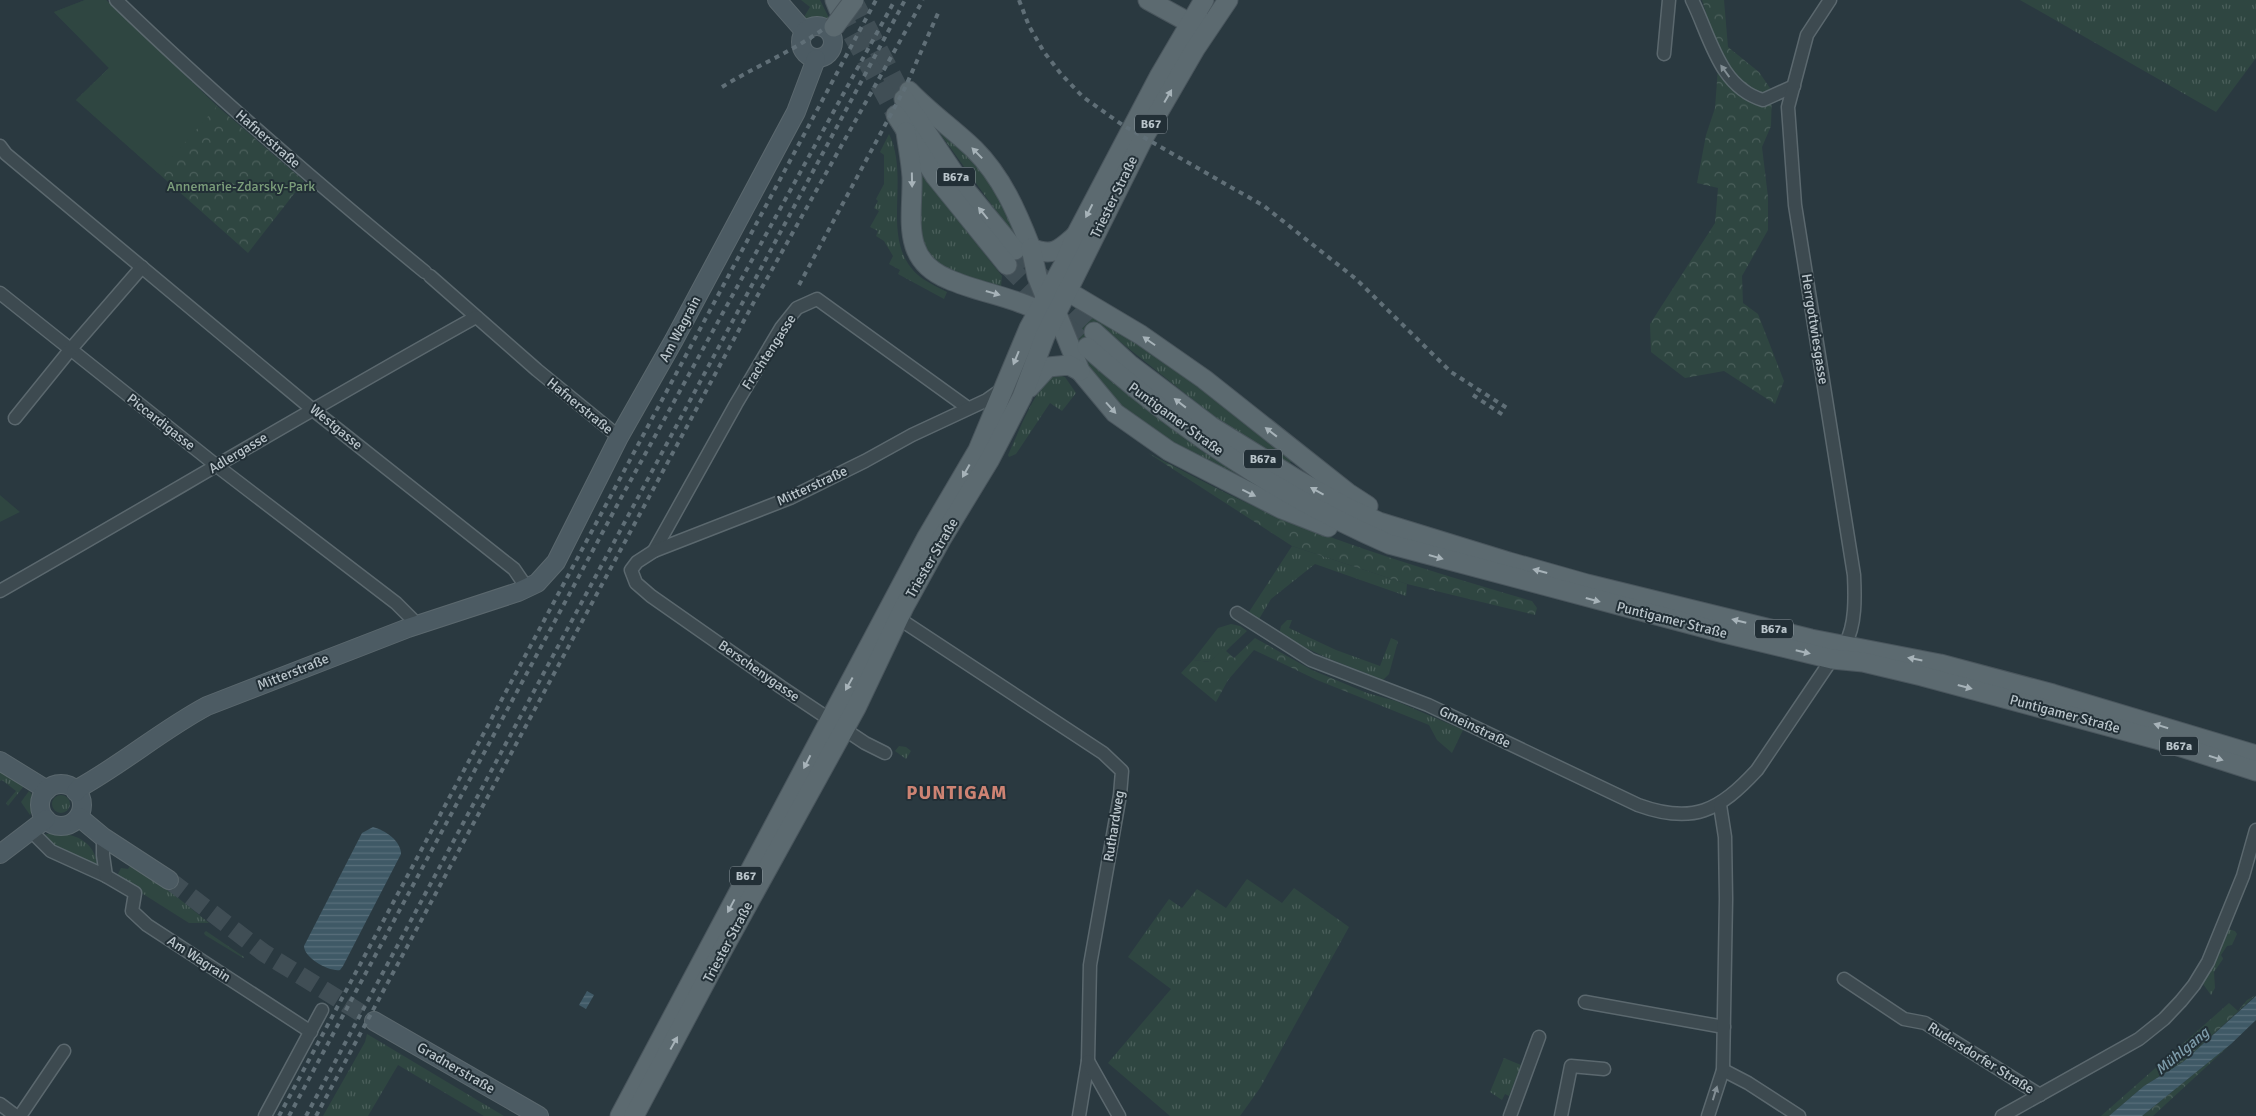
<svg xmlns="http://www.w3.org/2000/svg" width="2256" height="1116" font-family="Signika,sans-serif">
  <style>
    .grass { fill: url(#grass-tufts) }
    .forest { fill: url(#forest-crowns) }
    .pitch { fill: #2f4641 }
    .water { fill: url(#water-rules) }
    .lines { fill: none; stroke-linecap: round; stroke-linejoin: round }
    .secondary-tunnel { stroke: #404e55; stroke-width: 18; stroke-dasharray: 18 9; stroke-linecap: butt }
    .primary-tunnel { stroke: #404e55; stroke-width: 19; stroke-dasharray: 19 9; stroke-linecap: butt }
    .street-casing { stroke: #5b686e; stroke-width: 15 }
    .secondary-casing { stroke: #5b686e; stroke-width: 20 }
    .primary-casing { stroke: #4a565d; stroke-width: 21 }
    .street { stroke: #3d4a50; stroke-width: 12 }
    .secondary { stroke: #4c5b63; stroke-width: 18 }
    .primary { stroke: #5c6a70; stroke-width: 19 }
    .rail { stroke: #606f77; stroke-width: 4; stroke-dasharray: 5 5; stroke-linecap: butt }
    .primary-bridge-casing { stroke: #4a565d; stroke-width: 21; stroke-linecap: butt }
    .primary-bridge { stroke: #5c6a70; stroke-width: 19 }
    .oneway { fill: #828e94 }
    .oneway2 { fill: #a7b3b9 }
    .labels { text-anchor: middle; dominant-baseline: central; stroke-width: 4; stroke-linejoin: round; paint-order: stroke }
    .shield { fill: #222f36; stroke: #8c989e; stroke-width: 1 }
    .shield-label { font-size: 12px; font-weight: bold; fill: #bac5cb }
    .street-label { font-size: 14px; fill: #bac5cb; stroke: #222f36 }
    .park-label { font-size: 14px; fill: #7c9e7b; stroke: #222f36 }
    .water-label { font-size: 15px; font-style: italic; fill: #7e9caa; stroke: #222f36 }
    .district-label { font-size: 19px; font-weight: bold; letter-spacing: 1px; fill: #cd8373; stroke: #222f36 }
  </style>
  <defs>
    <pattern id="grass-tufts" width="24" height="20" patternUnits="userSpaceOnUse" patternTransform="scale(1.25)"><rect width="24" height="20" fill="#2f4641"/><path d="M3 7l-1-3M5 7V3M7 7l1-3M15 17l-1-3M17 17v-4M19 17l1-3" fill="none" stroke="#4b5f5b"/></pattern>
    <pattern id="forest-crowns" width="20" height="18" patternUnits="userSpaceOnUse" patternTransform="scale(1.25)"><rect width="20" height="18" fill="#2f4641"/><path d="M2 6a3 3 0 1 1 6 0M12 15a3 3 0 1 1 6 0" fill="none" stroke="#4b5f5b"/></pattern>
    <pattern id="water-rules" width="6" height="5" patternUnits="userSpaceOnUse" patternTransform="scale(1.25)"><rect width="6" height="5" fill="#3f5966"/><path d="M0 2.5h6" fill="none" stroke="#596f7b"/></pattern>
  </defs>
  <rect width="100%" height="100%" fill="#2a3940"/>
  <!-- grass -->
  <g class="grass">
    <path d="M801 0H820L829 18C820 24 812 24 804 17L810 7Z"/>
    <polygon points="2020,0 2256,0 2256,58 2216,112"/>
    <polygon points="931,121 970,155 991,180 1020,238 1015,237"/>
    <path d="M889 134C912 181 876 245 923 279 931 284 939 288 947 292L944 299 898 274 900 270 889 264 893 256 884 241 876 236 878 231 870 227 879 211 874 208 878 201 876 199 884 184V155L880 152Z"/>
    <polygon points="920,172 1002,276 1001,287 952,273 930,257 921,241"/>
    <polygon points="1082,308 1113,324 1208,389 1293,459 1289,464 1212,415 1098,324 1083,355 1083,360 1088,360 1202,451 1271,492 1268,496 1184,453 1137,422 1121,408 1096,381 1082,362 1070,333 1079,309"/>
    <path d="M1058 375 1065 377 1076 393 1062 411 1050 403 1016 454 1009 457 1008 455C1017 437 1038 378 1058 375Z"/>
    <polygon points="1292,546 1407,584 1406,596 1315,564 1271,599 1259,619 1249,612"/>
    <polygon points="1287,620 1292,620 1289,628 1336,650 1380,666 1391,638 1398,641 1389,674 1383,680 1325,657 1279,635 1281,626"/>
    <polygon points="1231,624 1240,626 1247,631 1230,647 1228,645 1210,662 1193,660 1218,628"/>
    <polygon points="1367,693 1396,701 1463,730 1452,753 1437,740 1429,725 1367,700"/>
    <polygon points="899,746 906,747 911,751 906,759 895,751"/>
    <polygon points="0,771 24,786 8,806 6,803 16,791 2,780 0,781"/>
    <path d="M29 791C37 798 35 806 30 815L21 802Z"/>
    <circle cx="61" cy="804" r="9"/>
    <path d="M53 833C77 834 94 841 98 867L58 851 43 835Z"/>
    <polygon points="130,866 156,880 209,923 189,923 121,880 117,876 121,868 128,869"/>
    <polygon points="1247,879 1282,903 1294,888 1349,927 1260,1088 1240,1116 1170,1116 1108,1063 1171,989 1128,957 1169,899 1182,908 1197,889 1226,908"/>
    <polygon points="2228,929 2235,931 2237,934 2232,945 2227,946 2221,955 2223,959 2214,972 2215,988 2211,995 2203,984 2218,956"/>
    <polygon points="206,931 244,957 243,958 205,935 204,933"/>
    <polygon points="367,1034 504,1116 484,1116 398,1065 368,1116 323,1116 365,1042"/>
    <polygon points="1504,1058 1521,1065 1509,1096 1505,1094 1502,1100 1490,1092"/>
  </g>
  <!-- forest -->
  <g class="forest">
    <polygon points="85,0 106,0 217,106 304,181 248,253 76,100 109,68 54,12"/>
    <polygon points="1702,0 1724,0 1728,47 1759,72 1772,91 1771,126 1762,147 1768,197 1768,230 1742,276 1743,303 1758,314 1784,381 1775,404 1724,371 1685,378 1651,352 1650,324 1715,223 1718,188 1697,183 1706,135 1715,108 1719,54"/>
    <path d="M1148 453C1201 480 1253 509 1309 529 1382 557 1457 579 1532 601L1537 608 1535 615 1407 584 1292 546Z"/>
    <polygon points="1255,638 1312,670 1367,693 1367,700 1317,680 1254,650 1228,680 1216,702 1181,673 1193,660 1210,662 1228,644 1230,647 1226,651 1234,658"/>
    <polygon points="2256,995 2183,1062 2144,1086 2109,1116 2101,1116 2229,1003 2238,1011 2247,1000"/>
    <polygon points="2231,1044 2153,1116 2142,1116"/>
  </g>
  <!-- pitch -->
  <g class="pitch">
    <polygon points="85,0 106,0 217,106 158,173 76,100 109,68 54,12"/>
    <polygon points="0,495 20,512 0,522"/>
  </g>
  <!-- water -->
  <g class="water">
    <path d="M373 827C385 830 401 841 401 854L343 966 340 970C329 972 304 958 304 946L362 833Z"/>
    <polygon points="587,991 594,995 586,1009 579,1005"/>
    <polygon points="2256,996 2256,1020 2231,1044 2142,1116 2109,1116 2144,1086 2183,1062"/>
  </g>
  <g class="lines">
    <!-- secondary-tunnel -->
    <polyline class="secondary-tunnel" points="169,880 264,953 374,1021"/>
    <!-- primary-tunnel -->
    <g class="primary-tunnel">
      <polyline points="853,0 904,99"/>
      <polyline points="839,10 896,115"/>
      <polyline points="1015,250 1094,332"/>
      <polyline points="1007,265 1087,347"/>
    </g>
    <!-- street casing -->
    <g class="street-casing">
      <g id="street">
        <path d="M116 0C214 95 319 185 425 272"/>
        <path d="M1692 0C1710 36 1719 87 1763 100L1794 86"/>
        <polyline points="1664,54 1669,0"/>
        <polyline points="0,146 6,154 312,409 514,569 527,588"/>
        <polyline points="430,276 537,370 619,437"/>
        <polyline points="0,293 217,466 396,603 412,619 415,625"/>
        <polyline points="15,418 70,350 142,267"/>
        <polyline points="654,551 736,404 781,328 797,308 817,299 968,408"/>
        <path d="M0 591C159 500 316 406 476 317"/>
        <path d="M1237 613 1311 660 1428 705 1638 805C1693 825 1719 811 1757 770L1832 659C1836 655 1842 650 1845 644 1856 626 1855 596 1854 575L1795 205 1788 107 1807 35 1830 0"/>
        <polyline points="898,618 1103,753 1122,771 1120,795 1090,965 1088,1061 1079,1116"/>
        <polyline points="885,753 865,743 781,687 651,596 636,583 631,570 637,562 654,551 790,498 865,461 912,435 987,400 1004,388"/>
        <polyline points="31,831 51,851 106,876 135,893 132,911 147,925 311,1032"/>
        <polyline points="103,837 103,855 106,876"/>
        <polyline points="1844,979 1904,1019 1925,1023 2040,1095"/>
        <polyline points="1585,1002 1724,1027"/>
        <polyline points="1088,1061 1119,1116"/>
        <polyline points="1723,1070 1748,1083 1799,1116"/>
        <polyline points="0,1104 16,1116"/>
        <polyline points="20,1116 64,1051"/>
        <polyline points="265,1116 322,1010"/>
        <polyline points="1510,1116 1539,1037"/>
        <polyline points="1561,1116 1571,1066 1604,1069"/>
        <polyline points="1708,1116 1723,1070 1726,899 1725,837 1720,805"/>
        <polyline points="2002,1116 2139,1039 2164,1019 2181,1001 2194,985 2208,962 2243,876 2256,830"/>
      </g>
    </g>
    <!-- secondary casing -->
    <g class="secondary-casing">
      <g id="secondary">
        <polyline points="777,0 805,32"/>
        <circle cx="817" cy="42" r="16"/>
        <polyline points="0,761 47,790"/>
        <circle cx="61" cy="805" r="21"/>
        <path d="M76 792 79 788C124 763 162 730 207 706L408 628 518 592 537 583 556 562 619 437 674 340 796 112 816 59"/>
        <polyline points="79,817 103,837 169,880"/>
        <polyline points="0,854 46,819"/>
        <polyline points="374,1021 539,1116"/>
      </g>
    </g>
    <!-- primary casing -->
    <g class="primary-casing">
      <g id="primary">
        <polyline points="835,0 839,10"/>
        <polyline points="1148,0 1190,23 1202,22"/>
        <path d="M909 91C929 112 953 129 974 149 1002 177 1017 212 1031 248 1053 257 1059 250 1075 236"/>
        <polyline points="904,99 964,188 1015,250"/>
        <polyline points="896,115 935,176 1007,265"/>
        <path d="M906 132C908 147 911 162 912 177 913 218 900 259 948 279 977 292 1009 296 1038 310"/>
        <polyline points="1031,248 1037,276 1045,296 1045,305"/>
        <polyline points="1067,291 1141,335 1204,379 1348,493 1368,506"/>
        <polyline points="1057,305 1057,314 1080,371 1115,413 1169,451 1282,509 1328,527"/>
        <polyline points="1094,332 1129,364 1212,427 1296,479 1350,509 1379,522 1509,562 1587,584 1811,639 1940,664 2053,694 2256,755"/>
        <path d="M1087 347C1178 428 1277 495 1389 544L1724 633 1832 659 1863 662 1922 676 2156 739 2256 771"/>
        <polyline points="1029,388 1048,367 1069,365 1080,371"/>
        <polyline points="620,1116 927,537 978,450 1029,328 1065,262 1076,235 1160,75 1204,0"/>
        <polyline points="634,1116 717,960 856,708 904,607 942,538 990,459 1022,397 1045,336 1144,137 1195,49 1228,0"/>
      </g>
    </g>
    <!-- street -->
    <use href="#street" class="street"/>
    <!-- secondary -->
    <use href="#secondary" class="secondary"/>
    <!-- primary -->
    <use href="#primary" class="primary"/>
    <!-- rail -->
    <g class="rail">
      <polyline points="1019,0 1029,26 1044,52 1061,74 1083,97 1124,126 1264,206 1356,279 1451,372 1507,408"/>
      <path d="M722 87C769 58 817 43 856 0"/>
      <polyline points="799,285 905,88 939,11"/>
      <polyline points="1473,395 1503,415"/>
      <polyline points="279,1116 876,0"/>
      <polyline points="289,1116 621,498 895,0"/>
      <polyline points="306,1116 905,0"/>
      <polyline points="316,1116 755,300 923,0"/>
    </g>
    <!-- primary-bridge casing -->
    <g class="primary-bridge-casing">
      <polyline id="primary-bridge" points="834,27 854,0"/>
    </g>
    <!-- primary-bridge -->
    <use href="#primary-bridge" class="primary-bridge"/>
  </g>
  <!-- one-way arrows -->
  <defs><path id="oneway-solid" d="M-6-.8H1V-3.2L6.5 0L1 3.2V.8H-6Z" transform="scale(1.25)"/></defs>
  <g class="oneway">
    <use href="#oneway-solid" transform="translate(1725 71) rotate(-126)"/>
    <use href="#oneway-solid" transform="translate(1715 1093) rotate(-73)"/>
  </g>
  <g class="oneway2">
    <use href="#oneway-solid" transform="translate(1168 96) rotate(-60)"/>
    <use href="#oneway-solid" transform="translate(977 153) rotate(-134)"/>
    <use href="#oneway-solid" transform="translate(912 180) rotate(89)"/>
    <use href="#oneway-solid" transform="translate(1089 211) rotate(117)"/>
    <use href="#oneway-solid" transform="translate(983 213) rotate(-129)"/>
    <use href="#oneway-solid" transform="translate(993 293) rotate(16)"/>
    <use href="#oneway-solid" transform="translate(1149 341) rotate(-145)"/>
    <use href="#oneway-solid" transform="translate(1016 358) rotate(112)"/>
    <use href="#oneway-solid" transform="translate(1180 403) rotate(-142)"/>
    <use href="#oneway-solid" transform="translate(1111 408) rotate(48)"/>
    <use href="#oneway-solid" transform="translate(1271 432) rotate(-142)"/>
    <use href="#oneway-solid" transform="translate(966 471) rotate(119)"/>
    <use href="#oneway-solid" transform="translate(1317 491) rotate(-151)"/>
    <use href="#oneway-solid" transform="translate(1249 493) rotate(26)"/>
    <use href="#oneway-solid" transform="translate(1436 557) rotate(16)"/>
    <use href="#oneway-solid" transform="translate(1540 571) rotate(-165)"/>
    <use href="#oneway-solid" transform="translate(1593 600) rotate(15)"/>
    <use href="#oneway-solid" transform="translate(1739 621) rotate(-166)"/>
    <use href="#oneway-solid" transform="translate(1803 652) rotate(13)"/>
    <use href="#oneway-solid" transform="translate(1915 659) rotate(-169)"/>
    <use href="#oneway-solid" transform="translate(849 684) rotate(119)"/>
    <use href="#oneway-solid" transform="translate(1965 687) rotate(15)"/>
    <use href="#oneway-solid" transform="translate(2161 726) rotate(-163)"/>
    <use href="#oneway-solid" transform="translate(2216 758) rotate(18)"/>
    <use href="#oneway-solid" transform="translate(807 762) rotate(117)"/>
    <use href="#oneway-solid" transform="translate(731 906) rotate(118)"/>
    <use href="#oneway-solid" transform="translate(674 1043) rotate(-61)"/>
  </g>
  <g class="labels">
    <!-- shield labels -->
    <g class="shield">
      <rect x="1135" y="114.5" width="32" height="19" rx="4"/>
      <rect x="937" y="167.5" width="38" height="19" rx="4"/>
      <rect x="1244" y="449.5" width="38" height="19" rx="4"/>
      <rect x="1755" y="619.5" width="38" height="19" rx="4"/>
      <rect x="2160" y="736.5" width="38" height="19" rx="4"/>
      <rect x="730" y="866.5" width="32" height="19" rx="4"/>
    </g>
    <g class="shield-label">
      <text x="1151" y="124">B67</text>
      <text x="956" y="177">B67a</text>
      <text x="1263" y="459">B67a</text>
      <text x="1774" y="629">B67a</text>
      <text x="2179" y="746">B67a</text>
      <text x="746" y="876">B67</text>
    </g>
    <!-- street labels -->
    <g class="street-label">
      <text transform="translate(268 139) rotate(41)">Hafnerstraße</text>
      <text transform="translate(1114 197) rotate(-64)">Triester Straße</text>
      <text transform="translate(680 329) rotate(-62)">Am Wagrain</text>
      <text transform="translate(1815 329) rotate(81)">Herrgottwiesgasse</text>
      <text transform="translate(769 352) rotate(-57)">Frachtengasse</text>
      <text transform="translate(580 406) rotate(39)">Hafnerstraße</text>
      <text transform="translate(1176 419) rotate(36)">Puntigamer Straße</text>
      <text transform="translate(161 422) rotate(38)">Piccardigasse</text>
      <text transform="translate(336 427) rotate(39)">Westgasse</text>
      <text transform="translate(238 453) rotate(-31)">Adlergasse</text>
      <text transform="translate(812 486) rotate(-25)">Mitterstraße</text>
      <text transform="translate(932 558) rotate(-60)">Triester Straße</text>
      <text transform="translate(1672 620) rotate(14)">Puntigamer Straße</text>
      <text transform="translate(759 671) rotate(35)">Berschenygasse</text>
      <text transform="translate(293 672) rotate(-22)">Mitterstraße</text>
      <text transform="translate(2065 714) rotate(15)">Puntigamer Straße</text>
      <text transform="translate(1475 727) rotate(26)">Gmeinstraße</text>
      <text transform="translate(1114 826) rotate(-81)">Ruthardweg</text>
      <text transform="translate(728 942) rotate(-62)">Triester Straße</text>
      <text transform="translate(199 959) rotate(33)">Am Wagrain</text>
      <text transform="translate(1981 1058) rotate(32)">Rudersdorfer Straße</text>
      <text transform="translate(456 1068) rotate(30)">Gradnerstraße</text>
    </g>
    <!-- park labels -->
    <g class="park-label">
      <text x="241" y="186">Annemarie-Zdarsky-Park</text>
    </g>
    <!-- water labels -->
    <g class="water-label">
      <text transform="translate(2182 1051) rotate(-40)">Mühlgang</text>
    </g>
    <!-- district labels -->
    <g class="district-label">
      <text x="957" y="793">PUNTIGAM</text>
    </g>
  </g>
</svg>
